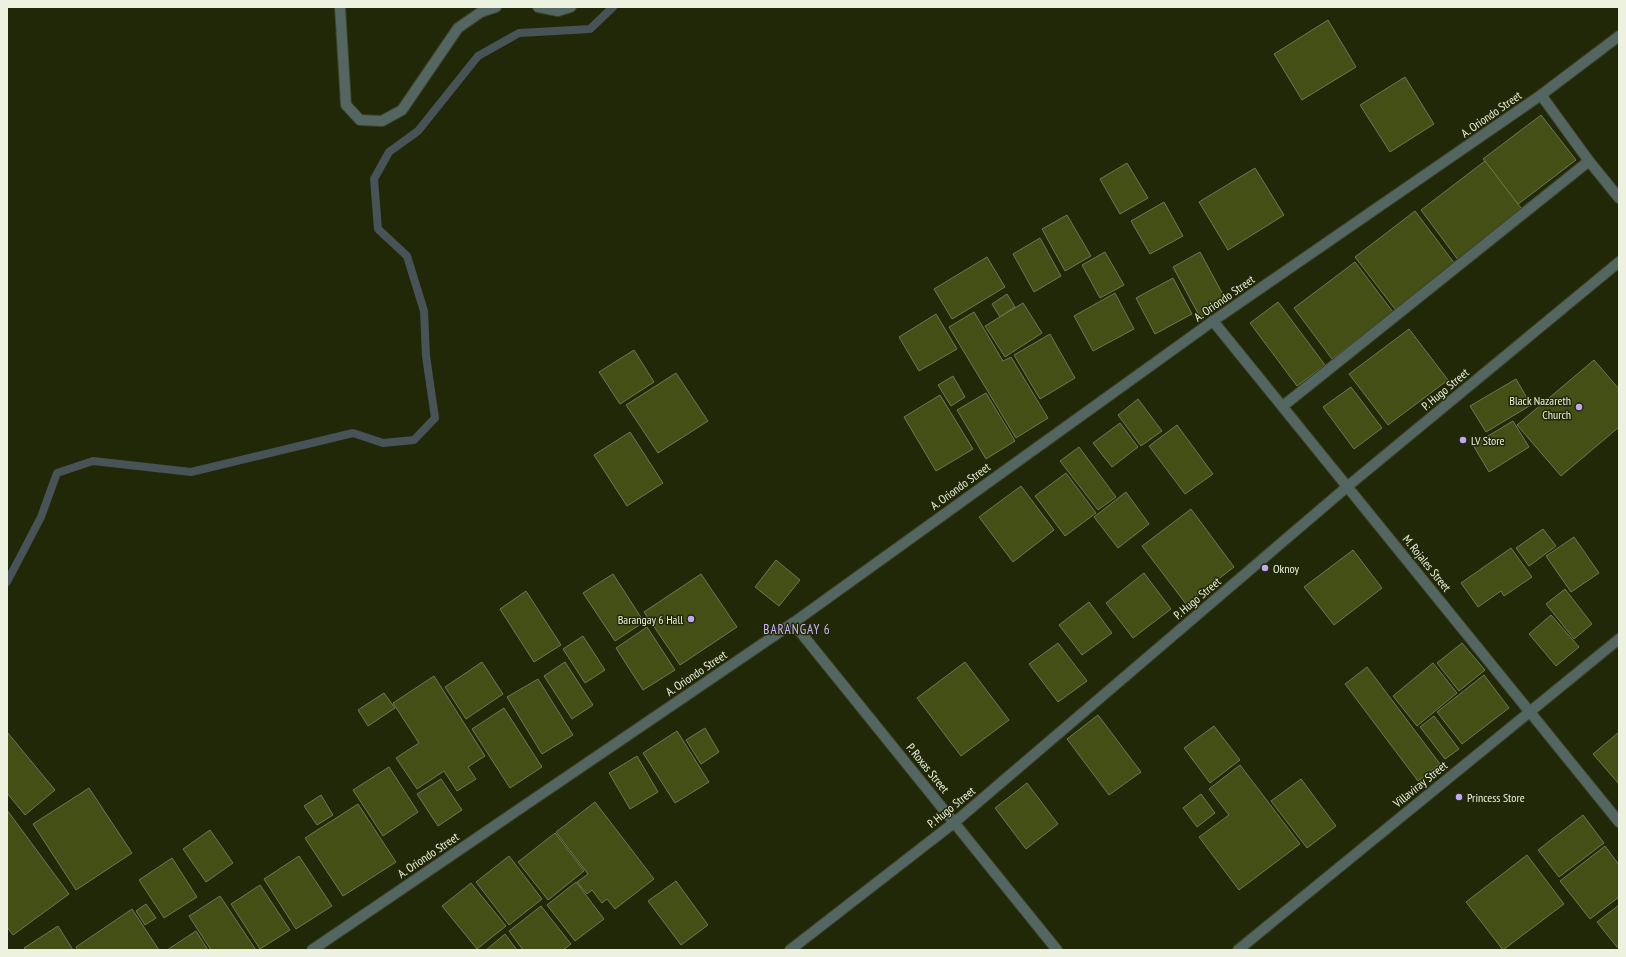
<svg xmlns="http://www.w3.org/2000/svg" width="1626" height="957" font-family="'PT Sans Narrow',sans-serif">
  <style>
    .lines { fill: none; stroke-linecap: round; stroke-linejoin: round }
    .stream { stroke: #475357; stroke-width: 8 }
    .building { fill: #434f15; stroke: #6f7856 }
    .minor-casing { stroke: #3d4426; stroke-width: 12 }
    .minor { stroke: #546662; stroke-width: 10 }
    .poi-dot { fill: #c2a7f2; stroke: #212808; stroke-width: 1.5 }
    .labels { text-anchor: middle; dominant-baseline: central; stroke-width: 3; stroke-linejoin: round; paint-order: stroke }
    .street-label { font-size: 12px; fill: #ecf2df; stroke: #212808 }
    .poi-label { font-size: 12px; fill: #ecf2df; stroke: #212808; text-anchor: start }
    .neighbourhood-label { font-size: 13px; letter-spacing: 1px; fill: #ceb5fb; stroke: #212808 }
  </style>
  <rect width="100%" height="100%" fill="#212808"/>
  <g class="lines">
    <!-- stream -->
    <polyline class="stream" points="7,582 41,517 57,473 93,461 191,472 353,433 383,443 414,440 435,418 426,356 424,311 407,256 378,229 374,179 389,152 418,131 478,56 519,33 590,29 613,7"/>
  </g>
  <!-- building -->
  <g class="building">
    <polygon points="1328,20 1356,67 1302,100 1274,54"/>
    <polygon points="1405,77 1434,124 1390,152 1360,105"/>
    <polygon points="1541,115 1576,160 1517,205 1483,159"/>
    <polygon points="1485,161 1524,212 1459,261 1421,210"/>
    <polygon points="1127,163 1148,198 1120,214 1100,179"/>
    <polygon points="1255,168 1284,215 1228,250 1199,202"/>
    <polygon points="1164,202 1183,236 1150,254 1131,221"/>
    <polygon points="1415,211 1455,264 1395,309 1355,257"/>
    <polygon points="1067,215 1091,256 1065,271 1042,229"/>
    <polygon points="1040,238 1061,276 1034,292 1013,254"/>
    <polygon points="1105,252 1124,285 1100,298 1082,265"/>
    <polygon points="1200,252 1227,302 1200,317 1173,267"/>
    <polygon points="987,257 1005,287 952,319 934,289"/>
    <polygon points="1355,262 1393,312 1332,359 1294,308"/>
    <polygon points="1173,278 1192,314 1155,334 1136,298"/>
    <polygon points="1115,293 1134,329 1093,351 1074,316"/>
    <polygon points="1007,294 1015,307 1000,317 992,304"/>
    <polygon points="1278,302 1325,365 1297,386 1250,323"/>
    <polygon points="1023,303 1042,333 1005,357 985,326"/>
    <polygon points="974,312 1003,361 1011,357 1048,418 1016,438 949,327"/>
    <polygon points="936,314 957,349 919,371 899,337"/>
    <polygon points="1409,329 1448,380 1388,425 1349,374"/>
    <polygon points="1050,334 1075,378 1040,399 1014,355"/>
    <polygon points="634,350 654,382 620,404 599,372"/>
    <polygon points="1594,360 1619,389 1619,427 1561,476 1517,425"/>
    <polygon points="676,373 708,421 658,453 626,405"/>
    <polygon points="953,376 965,397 951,406 938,385"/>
    <polygon points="1516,379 1531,405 1486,432 1470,406"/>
    <polygon points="1351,387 1382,428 1354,449 1323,407"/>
    <polygon points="986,393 1015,441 986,459 957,410"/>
    <polygon points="940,395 973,449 936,471 904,417"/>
    <polygon points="1138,399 1162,431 1141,446 1118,415"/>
    <polygon points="1513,421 1529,447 1489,472 1473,445"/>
    <polygon points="1120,423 1138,447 1112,467 1093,443"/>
    <polygon points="1177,425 1213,474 1185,494 1149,446"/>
    <polygon points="630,432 663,483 627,506 594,455"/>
    <polygon points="1079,447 1116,497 1098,510 1060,461"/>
    <polygon points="1066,473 1096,513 1065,536 1035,496"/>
    <polygon points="1021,486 1054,530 1013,562 979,517"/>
    <polygon points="1126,492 1149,524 1118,548 1094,517"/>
    <polygon points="1191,509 1234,567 1186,604 1142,546"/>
    <polygon points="1543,529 1556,546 1529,566 1516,548"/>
    <polygon points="1574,537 1599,573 1571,592 1546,556"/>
    <polygon points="1511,548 1532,577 1504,596 1501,591 1478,607 1461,583"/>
    <polygon points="1353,550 1382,588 1334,625 1304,587"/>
    <polygon points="776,560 800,580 779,606 755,587"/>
    <polygon points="1144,573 1171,609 1133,638 1106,603"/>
    <polygon points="613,574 644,622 615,641 583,593"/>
    <polygon points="701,574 737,627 680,665 644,612"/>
    <polygon points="1565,589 1592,624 1574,639 1546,604"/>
    <polygon points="526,591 561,645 534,662 500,609"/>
    <polygon points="1089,602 1112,633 1082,655 1059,625"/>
    <polygon points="1551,615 1579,647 1556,666 1529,634"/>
    <polygon points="647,627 675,670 643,690 616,648"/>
    <polygon points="583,636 605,670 585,683 563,649"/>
    <polygon points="1058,643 1087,681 1058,702 1029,664"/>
    <polygon points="1462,643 1485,670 1459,691 1437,663"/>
    <polygon points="482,662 503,694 466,719 445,687"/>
    <polygon points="565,662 593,705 572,719 544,676"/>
    <polygon points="965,662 1009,720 961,756 917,698"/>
    <polygon points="1433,663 1457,693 1417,726 1393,696"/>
    <polygon points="1367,667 1440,764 1418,781 1345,684"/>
    <polygon points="1484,675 1509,708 1462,744 1437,712"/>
    <polygon points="434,676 485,756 468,767 476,779 457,791 444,771 417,789 396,758 419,743 393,703"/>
    <polygon points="538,679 573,735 542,754 507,697"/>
    <polygon points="384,693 395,708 368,726 358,710"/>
    <polygon points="504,708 542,767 510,788 472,729"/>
    <polygon points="1098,715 1141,772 1109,795 1067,739"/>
    <polygon points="1434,716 1459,749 1445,759 1420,727"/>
    <polygon points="1214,726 1240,760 1210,783 1184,748"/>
    <polygon points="705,728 719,752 701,764 686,740"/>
    <polygon points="677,731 709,782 675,803 643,753"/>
    <polygon points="7,732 55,790 25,815 7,793"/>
    <polygon points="1619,732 1619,784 1593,754"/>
    <polygon points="637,756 658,792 630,809 609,773"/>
    <polygon points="1240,765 1300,844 1239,890 1199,837 1229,815 1209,789"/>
    <polygon points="389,767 418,812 383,836 353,790"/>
    <polygon points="441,779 462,810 438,826 417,794"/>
    <polygon points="1301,779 1336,826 1307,848 1271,801"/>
    <polygon points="1027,783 1058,824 1026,849 995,808"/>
    <polygon points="89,788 132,853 76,890 33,824"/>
    <polygon points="1201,794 1215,813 1197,827 1183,808"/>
    <polygon points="321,795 333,815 317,825 304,806"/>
    <polygon points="595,802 654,879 615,909 607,899 602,903 592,890 587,894 577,882 588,874 556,832"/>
    <polygon points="358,804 396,862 343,896 305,838"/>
    <polygon points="7,810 69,894 13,935 7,927"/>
    <polygon points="1583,815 1604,843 1559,877 1538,850"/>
    <polygon points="210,830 233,863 206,882 183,849"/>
    <polygon points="555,833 584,871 548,900 518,862"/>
    <polygon points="1605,846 1619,865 1619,897 1590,919 1560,881"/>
    <polygon points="1527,855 1564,904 1503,950 1466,902"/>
    <polygon points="299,856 332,906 296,929 264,879"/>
    <polygon points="509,856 542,899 509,925 476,882"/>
    <polygon points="172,858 197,897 164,918 139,880"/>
    <polygon points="676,881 708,925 681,945 648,901"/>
    <polygon points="576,882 604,919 575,941 547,905"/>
    <polygon points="471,883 506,926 477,949 442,906"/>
    <polygon points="260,885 290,930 260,949 231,904"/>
    <polygon points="220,896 256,950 211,950 189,916"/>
    <polygon points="146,904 156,918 145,925 136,911"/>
    <polygon points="1619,905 1619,946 1617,947 1597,922"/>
    <polygon points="541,906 571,944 563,950 523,950 509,931"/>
    <polygon points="132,909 159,950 78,950 76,947"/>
    <polygon points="58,926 73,950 26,950 24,948"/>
    <polygon points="196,931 208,950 167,950"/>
    <polygon points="505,934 517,950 486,950"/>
  </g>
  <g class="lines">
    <!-- minor casing -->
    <g class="minor-casing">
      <g id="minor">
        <polyline points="340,7 346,105 360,120 382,121 402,110 458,28 481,12 496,7"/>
        <polyline points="538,7 558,11 571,7"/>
        <polyline points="1541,95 1589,161 1619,198"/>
        <polyline points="1213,321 1619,822"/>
        <polyline points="1283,406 1589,161"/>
        <polyline points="793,623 1057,950"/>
        <polyline points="312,950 793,623 1213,321 1541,95 1619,36"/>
        <polyline points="790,950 955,822 1348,486 1619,262"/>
        <polyline points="1238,950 1619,639"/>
      </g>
    </g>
    <!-- minor -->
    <use href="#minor" class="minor"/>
  </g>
  <!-- markers -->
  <g class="poi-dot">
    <circle cx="1579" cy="407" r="4"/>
    <circle cx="1463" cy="440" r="4"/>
    <circle cx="1265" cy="568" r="4"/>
    <circle cx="691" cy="619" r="4"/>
    <circle cx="1459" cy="797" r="4"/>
  </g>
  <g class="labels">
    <!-- street labels -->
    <g class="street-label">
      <text transform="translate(1491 114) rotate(-35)">A. Oriondo Street</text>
      <text transform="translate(1224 298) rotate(-35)">A. Oriondo Street</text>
      <text transform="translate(1445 389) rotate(-40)">P. Hugo Street</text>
      <text transform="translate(960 486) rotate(-36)">A. Oriondo Street</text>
      <text transform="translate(1427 563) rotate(51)">M. Rojales Street</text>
      <text transform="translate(1197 598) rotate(-40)">P. Hugo Street</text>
      <text transform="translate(696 673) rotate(-34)">A. Oriondo Street</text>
      <text transform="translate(928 768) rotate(51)">P. Roxas Street</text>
      <text transform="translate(1420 784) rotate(-39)">Villaviray Street</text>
      <text transform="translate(951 807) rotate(-39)">P. Hugo Street</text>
      <text transform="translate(428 855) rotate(-34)">A. Oriondo Street</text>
    </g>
    <!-- poi labels -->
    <g class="poi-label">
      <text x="1571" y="400" text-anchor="end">Black Nazareth<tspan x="1571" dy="14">Church</tspan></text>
      <text x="1471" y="440">LV Store</text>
      <text x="1273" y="568">Oknoy</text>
      <text x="683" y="619" text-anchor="end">Barangay 6 Hall</text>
      <text x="1467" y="797">Princess Store</text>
    </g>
    <!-- neighbourhood labels -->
    <g class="neighbourhood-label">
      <text x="797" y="629">BARANGAY 6</text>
    </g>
  </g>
  <!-- border -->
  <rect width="1626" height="957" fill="none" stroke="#ecf2df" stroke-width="16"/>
</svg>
